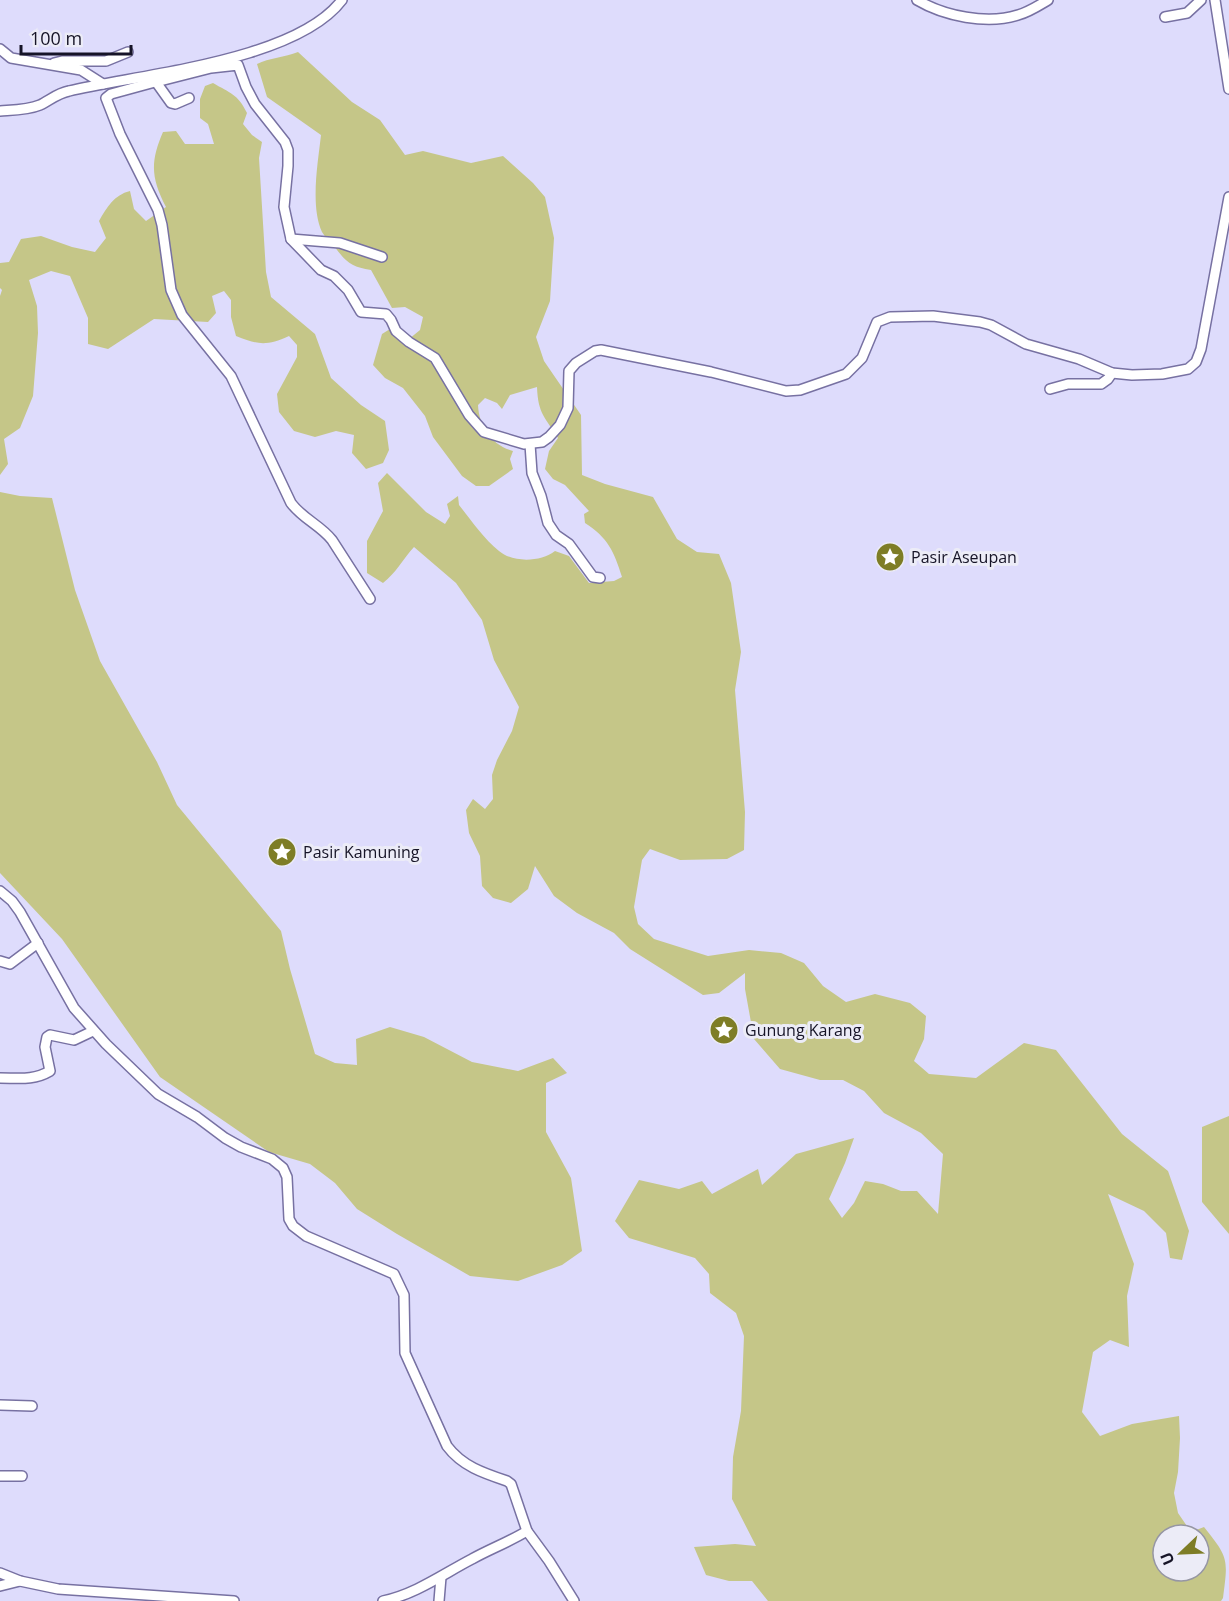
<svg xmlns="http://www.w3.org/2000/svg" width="1229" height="1601" font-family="'Open Sans',sans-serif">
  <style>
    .green { fill: #c5c688; fill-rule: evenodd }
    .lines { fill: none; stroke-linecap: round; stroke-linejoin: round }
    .minor-casing { stroke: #7771a2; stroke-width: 12 }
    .minor { stroke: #fff; stroke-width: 9 }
    .labels { text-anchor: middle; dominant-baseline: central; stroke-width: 6; stroke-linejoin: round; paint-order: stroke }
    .poi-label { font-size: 16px; fill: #161427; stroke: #ececf7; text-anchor: start }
  </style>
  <rect width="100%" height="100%" fill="#dedcfc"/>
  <!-- green -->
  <g class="green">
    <path d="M298 52 352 102 380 120 405 155 423 151 471 163 503 156 533 183 545 197 554 238 550 301 536 337 544 361 581 415 582 475 605 484 653 497 677 539 697 552 719 554 731 583 741 652 735 690 745 812 744 850 727 859 680 860 650 849 642 860 634 907 638 924 654 939 708 956 749 950 781 953 804 963 823 986 846 1002 875 994 910 1003 926 1016 924 1039 914 1061 929 1074 976 1078 1024 1043 1056 1050 1122 1134 1168 1171 1189 1231 1182 1260 1170 1258 1166 1233 1144 1211 1108 1194 1134 1264 1127 1296 1129 1347 1110 1340 1093 1352 1082 1412 1100 1436 1132 1424 1179 1416 1180 1438 1178 1472 1174 1493 1178 1513 1191 1532 1204 1527C1229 1558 1228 1559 1223 1598L1221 1601H768L752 1581H729L706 1575 694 1547 735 1544 756 1546 732 1499 733 1457 741 1411 744 1336 736 1313 710 1293 709 1274 695 1258 629 1238 615 1221 639 1180 679 1189 702 1181 712 1194 758 1169 762 1185 796 1154 854 1138 845 1163 829 1199 842 1218 854 1203 865 1181 883 1184 901 1191H917L938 1214 943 1154 921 1133 884 1113 864 1091 843 1080H820L780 1069 754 1039 745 989V973L719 993 703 995 630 949 614 933 577 913 554 896 535 866 528 889 511 903 493 898 482 886 480 856 469 833 466 810 473 799 485 809 493 799 492 775 497 760 512 731 519 707 494 660 482 620 456 583 414 547C403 559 396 573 383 583L367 573V541L383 511 378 483 387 473 426 512 445 524 450 516 447 504 458 496 459 505C471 520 483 538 499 551 513 563 541 562 555 551L569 556 589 583 614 581 622 577C614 551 608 538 585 523L584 514 589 511 565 485 553 479 545 469 549 451 558 438C545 417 538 414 537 387L510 395 502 409 497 403 485 398 478 405C479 426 491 445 513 451L510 459 513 469 489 486H476L462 476 433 437 425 416 403 388 385 378 373 365 382 334 390 329 403 344 420 330 423 317 405 307 392 308 371 270C351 267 346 262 334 246 330 242 325 237 322 232 310 206 318 162 321 135L267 97 257 64C269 58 285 57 298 52ZM1163 1535H1199V1571H1163Z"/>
    <path d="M213 83C230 93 238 94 247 113L243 124 252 135 262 142 259 158 266 272 271 297 315 334 331 378 361 405 385 421 389 450 383 463 366 469 352 453 354 435 336 431 315 437 294 431 279 412 277 394 297 357V345L289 336C267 346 258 345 236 336L231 317V300L224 291 212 296 216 313 208 322 154 319 108 349 88 344V318L70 276 51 271 29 280 37 306 38 333 33 396 20 428 4 439 8 464 0 475V296L2 290 0 288V263L9 262 21 239 41 236 72 247 95 252 106 238 99 221C107 207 114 195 130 191L134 209 146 221 166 207C151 178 150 162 163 132L176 131 185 144H214L208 124 200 118V99L205 86Z"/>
    <polygon points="0,492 20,496 52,498 75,590 100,661 157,762 177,805 281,931 290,969 315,1054 335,1063 357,1065 356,1039 390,1027 424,1037 472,1062 518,1071 553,1058 567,1073 546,1083 546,1132 571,1178 582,1251 562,1265 518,1281 470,1276 397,1234 357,1209 335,1183 310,1164 269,1152 160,1077 62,939 0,873"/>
    <polygon points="1229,1116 1229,1234 1202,1202 1202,1127"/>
  </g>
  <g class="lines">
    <!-- minor casing -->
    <g class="minor-casing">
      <g id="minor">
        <path d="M917 0C944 16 987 25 1018 15 1029 12 1038 6 1048 0"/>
        <polyline points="1215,0 1229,89"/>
        <polyline points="1165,17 1187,13 1201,0"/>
        <polyline points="0,49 11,58 81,70 103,84"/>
        <polyline points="54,63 62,61 106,61 128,52"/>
        <polyline points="148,77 156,82 211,68 238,65 246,87 255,104 285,142 288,150 288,166 284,207 291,239 321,270 334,276 348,290 361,312 386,314 391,320 396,331 409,342 435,358 469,415 484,432 524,444 542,442 549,437 560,425 568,408 569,371 576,363 595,351 601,350 711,372 786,391 800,390 846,374 862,358 877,322 890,317 933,316 980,322 991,325 1026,344 1079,359 1112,373 1132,375 1162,374 1188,369 1196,362 1201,349 1229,197"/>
        <path d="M155 82 111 94 106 98 120 134 158 210 162 225 171 290 182 315 231 376 291 503C303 519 320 525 332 540L370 599"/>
        <polyline points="156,82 171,103 175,104 189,98"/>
        <path d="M0 111C14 110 28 110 40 105 50 100 58 93 69 91 141 74 296 61 342 0"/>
        <polyline points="291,239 340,243 382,257"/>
        <polyline points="1050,389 1068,384 1101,384 1108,379 1112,373"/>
        <polyline points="530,444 532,473 541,496 548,523 556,535 569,544 593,577 600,578"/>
        <path d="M0 891 12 901 20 912 74 1008 106 1044 158 1094 197 1117 225 1138 241 1147 272 1159 283 1168 287 1177 289 1219 293 1226 306 1236 394 1274 404 1295 405 1353 447 1446C462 1466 483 1473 507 1481L511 1484 527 1531 549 1561 574 1601"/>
        <polyline points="0,961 10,964 38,943"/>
        <path d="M0 1078C18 1078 33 1081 50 1071L45 1047 47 1037 50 1035 74 1040 93 1031"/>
        <polyline points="0,1405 32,1406"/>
        <polyline points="0,1476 22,1476"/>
        <polyline points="0,1573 20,1581 58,1589 234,1601"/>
        <polyline points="0,1586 20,1581"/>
        <path d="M383 1601C416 1594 443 1574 472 1559 490 1549 509 1542 527 1531"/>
        <polyline points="439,1601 441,1577"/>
      </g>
    </g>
    <!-- minor -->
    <use href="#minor" class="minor"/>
  </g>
  <!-- icons -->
  <defs>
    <g id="sight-disc" transform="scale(1.5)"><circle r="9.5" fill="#7e7d26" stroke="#ececf7"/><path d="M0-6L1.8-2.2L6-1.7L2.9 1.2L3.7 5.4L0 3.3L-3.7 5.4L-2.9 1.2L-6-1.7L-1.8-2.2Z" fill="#fff"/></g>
  </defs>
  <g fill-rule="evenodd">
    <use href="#sight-disc" x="890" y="557"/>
    <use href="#sight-disc" x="282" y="852"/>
    <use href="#sight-disc" x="724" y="1030"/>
  </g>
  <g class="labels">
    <!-- poi labels -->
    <g class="poi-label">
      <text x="911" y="557">Pasir Aseupan</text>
      <text x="303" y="852">Pasir Kamuning</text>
      <text x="745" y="1030">Gunung Karang</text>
    </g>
  </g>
  <!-- north arrow -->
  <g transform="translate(1181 1553) rotate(247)"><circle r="28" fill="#ececf7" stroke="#9696a4" stroke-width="1.5"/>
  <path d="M0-4.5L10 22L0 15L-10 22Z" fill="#7e7d26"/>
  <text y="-9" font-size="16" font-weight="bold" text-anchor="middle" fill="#161427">U</text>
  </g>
  <!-- scale -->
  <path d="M21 45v9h110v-9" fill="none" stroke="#161427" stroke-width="3"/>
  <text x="30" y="45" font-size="18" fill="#161427" stroke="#ececf7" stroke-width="4.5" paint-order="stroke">100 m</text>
</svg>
